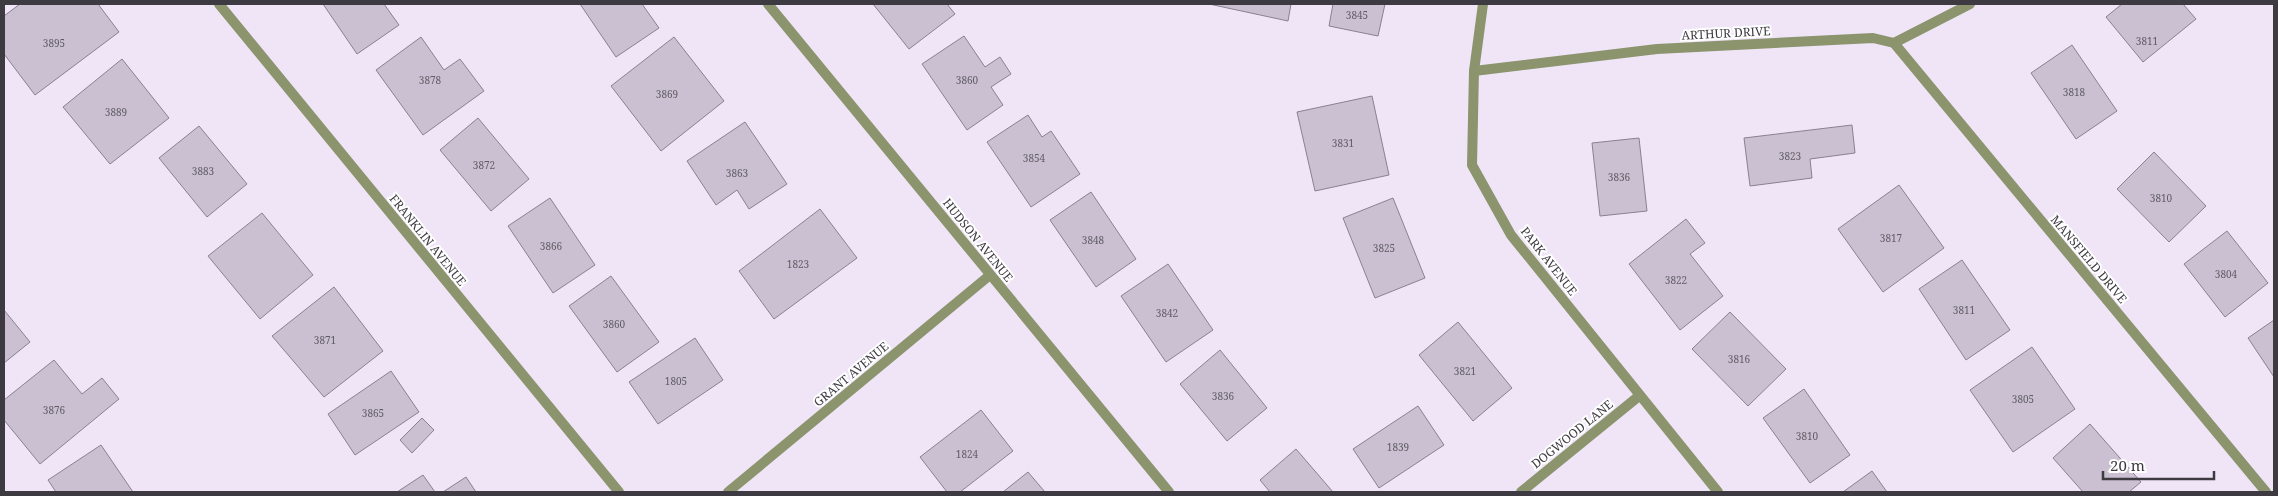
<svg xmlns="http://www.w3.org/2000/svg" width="2278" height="496" font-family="'Noto Serif',serif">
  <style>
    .building { fill: #cac0d2; stroke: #898091 }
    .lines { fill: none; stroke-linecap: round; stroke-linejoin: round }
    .minor { stroke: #8b946d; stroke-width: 10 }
    .labels { text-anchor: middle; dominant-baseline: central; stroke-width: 4; stroke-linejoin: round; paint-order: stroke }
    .number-label { font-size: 10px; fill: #615c65 }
    .street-label { font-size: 12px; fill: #3e3a41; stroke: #fff }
  </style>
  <rect width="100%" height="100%" fill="#efe5f7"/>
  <!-- building -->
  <g class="building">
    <polygon points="20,4 98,4 119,32 35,95 4,54 4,16"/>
    <polygon points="323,4 384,4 399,25 357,54"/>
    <polygon points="580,4 642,4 659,28 616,57"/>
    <polygon points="873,4 947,4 955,14 909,49"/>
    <polygon points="1209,4 1291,4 1288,21"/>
    <polygon points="1333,4 1385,4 1378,36 1329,26"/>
    <polygon points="2122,4 2183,4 2196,19 2143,62 2106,17"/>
    <polygon points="964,36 985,67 1000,57 1011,74 991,87 1003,105 967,130 922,64"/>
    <polygon points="421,37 444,70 460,59 484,91 423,135 376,70"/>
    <polygon points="674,37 724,101 661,151 611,86"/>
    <polygon points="2072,45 2117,111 2076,139 2031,73"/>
    <polygon points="122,59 169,118 110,164 63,107"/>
    <polygon points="1372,96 1389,175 1315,191 1297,112"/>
    <polygon points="1028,115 1042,137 1051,131 1080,174 1031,207 987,142"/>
    <polygon points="478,118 529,179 491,211 440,150"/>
    <polygon points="745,122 787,184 749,209 737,190 716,205 687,161"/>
    <polygon points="1852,125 1855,153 1810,159 1812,178 1750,186 1744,138"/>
    <polygon points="199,126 247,184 207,217 159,158"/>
    <polygon points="1639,138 1647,211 1600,216 1592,143"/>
    <polygon points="2154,152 2206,206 2169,242 2117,189"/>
    <polygon points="1899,185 1944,248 1883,292 1838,229"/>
    <polygon points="1091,192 1136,259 1096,287 1050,220"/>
    <polygon points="550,198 595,265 553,293 508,226"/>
    <polygon points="1393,198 1425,278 1375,298 1343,218"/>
    <polygon points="820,209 857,258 774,319 739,271"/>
    <polygon points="262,213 313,275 260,319 208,256"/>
    <polygon points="1686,219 1705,243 1690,254 1723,296 1680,330 1629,264"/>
    <polygon points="2227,231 2268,283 2225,317 2184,264"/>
    <polygon points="1962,260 2010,330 1966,360 1919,289"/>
    <polygon points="1168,264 1213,330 1166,362 1121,296"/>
    <polygon points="611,276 659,342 617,372 569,306"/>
    <polygon points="334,287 383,351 324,397 272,336"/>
    <polygon points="4,310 30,342 4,363"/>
    <polygon points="1730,312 1786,369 1748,406 1692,349"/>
    <polygon points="2274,320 2274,377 2248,338"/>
    <polygon points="1458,322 1512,388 1473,421 1419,355"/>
    <polygon points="695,338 723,380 658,424 629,382"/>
    <polygon points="2032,347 2075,409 2013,452 1970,390"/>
    <polygon points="1220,350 1267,408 1227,441 1180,384"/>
    <polygon points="54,360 82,394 102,378 119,399 40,464 4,420 4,400"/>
    <polygon points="391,371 419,412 355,455 328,414"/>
    <polygon points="1804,389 1850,455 1810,483 1763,418"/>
    <polygon points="1418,406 1444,445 1379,488 1353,449"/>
    <polygon points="981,410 1013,451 960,492 947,492 920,457"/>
    <polygon points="422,418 434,430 412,453 400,440"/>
    <polygon points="2090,424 2141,482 2129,492 2083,492 2053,458"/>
    <polygon points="101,445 133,492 56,492 48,480"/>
    <polygon points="1296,449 1333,492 1270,492 1260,480"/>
    <polygon points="1872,471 1887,492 1843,492"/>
    <polygon points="1028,472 1045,492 1003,492"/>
    <polygon points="423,475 435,492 397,492"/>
    <polygon points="466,477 476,492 443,492"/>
  </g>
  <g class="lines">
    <!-- minor -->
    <g class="minor">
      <polyline points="219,4 619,492"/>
      <polyline points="768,4 1169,492"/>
      <polyline points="1483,4 1474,71 1472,165 1511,235 1718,492"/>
      <polyline points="1894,43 2266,492"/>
      <polyline points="1474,71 1657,49 1873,38 1894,43 1970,4"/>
      <polyline points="728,492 990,275"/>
      <polyline points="1521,492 1639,396"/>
    </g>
  </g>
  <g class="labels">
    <!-- number labels -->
    <g class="number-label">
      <text x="1357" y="15">3845</text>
      <text x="2147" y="41">3811</text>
      <text x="54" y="43">3895</text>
      <text x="430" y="80">3878</text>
      <text x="967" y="80">3860</text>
      <text x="2074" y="92">3818</text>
      <text x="667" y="94">3869</text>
      <text x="116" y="112">3889</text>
      <text x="1343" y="143">3831</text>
      <text x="1790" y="156">3823</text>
      <text x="1034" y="158">3854</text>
      <text x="484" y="165">3872</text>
      <text x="203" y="171">3883</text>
      <text x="737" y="173">3863</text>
      <text x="1619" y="177">3836</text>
      <text x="2161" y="198">3810</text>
      <text x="1891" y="238">3817</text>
      <text x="1093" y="240">3848</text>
      <text x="551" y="246">3866</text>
      <text x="1384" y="248">3825</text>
      <text x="798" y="264">1823</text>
      <text x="2226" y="274">3804</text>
      <text x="1676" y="280">3822</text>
      <text x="1964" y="310">3811</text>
      <text x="1167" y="313">3842</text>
      <text x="614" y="324">3860</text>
      <text x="325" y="340">3871</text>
      <text x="1739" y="359">3816</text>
      <text x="1465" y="371">3821</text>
      <text x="676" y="381">1805</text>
      <text x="1223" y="396">3836</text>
      <text x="2023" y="399">3805</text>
      <text x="54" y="410">3876</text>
      <text x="373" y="413">3865</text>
      <text x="1807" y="436">3810</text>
      <text x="1398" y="447">1839</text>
      <text x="967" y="454">1824</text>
    </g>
    <!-- street labels -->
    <g class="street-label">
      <text transform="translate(1726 33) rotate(-3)">ARTHUR DRIVE</text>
      <text transform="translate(428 240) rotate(51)">FRANKLIN AVENUE</text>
      <text transform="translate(978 240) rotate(51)">HUDSON AVENUE</text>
      <text transform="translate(2089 259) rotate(50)">MANSFIELD DRIVE</text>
      <text transform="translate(1549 261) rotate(52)">PARK AVENUE</text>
      <text transform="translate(851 374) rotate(-40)">GRANT AVENUE</text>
      <text transform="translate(1572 434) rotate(-39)">DOGWOOD LANE</text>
    </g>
  </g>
  <!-- border -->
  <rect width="2278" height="496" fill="none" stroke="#3e3a41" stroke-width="10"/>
  <!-- scale -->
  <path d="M2103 471v8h111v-8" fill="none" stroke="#3e3a41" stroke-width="2.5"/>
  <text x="2110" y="471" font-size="15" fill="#3e3a41" stroke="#ffffff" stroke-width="4" paint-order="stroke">20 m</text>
</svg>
